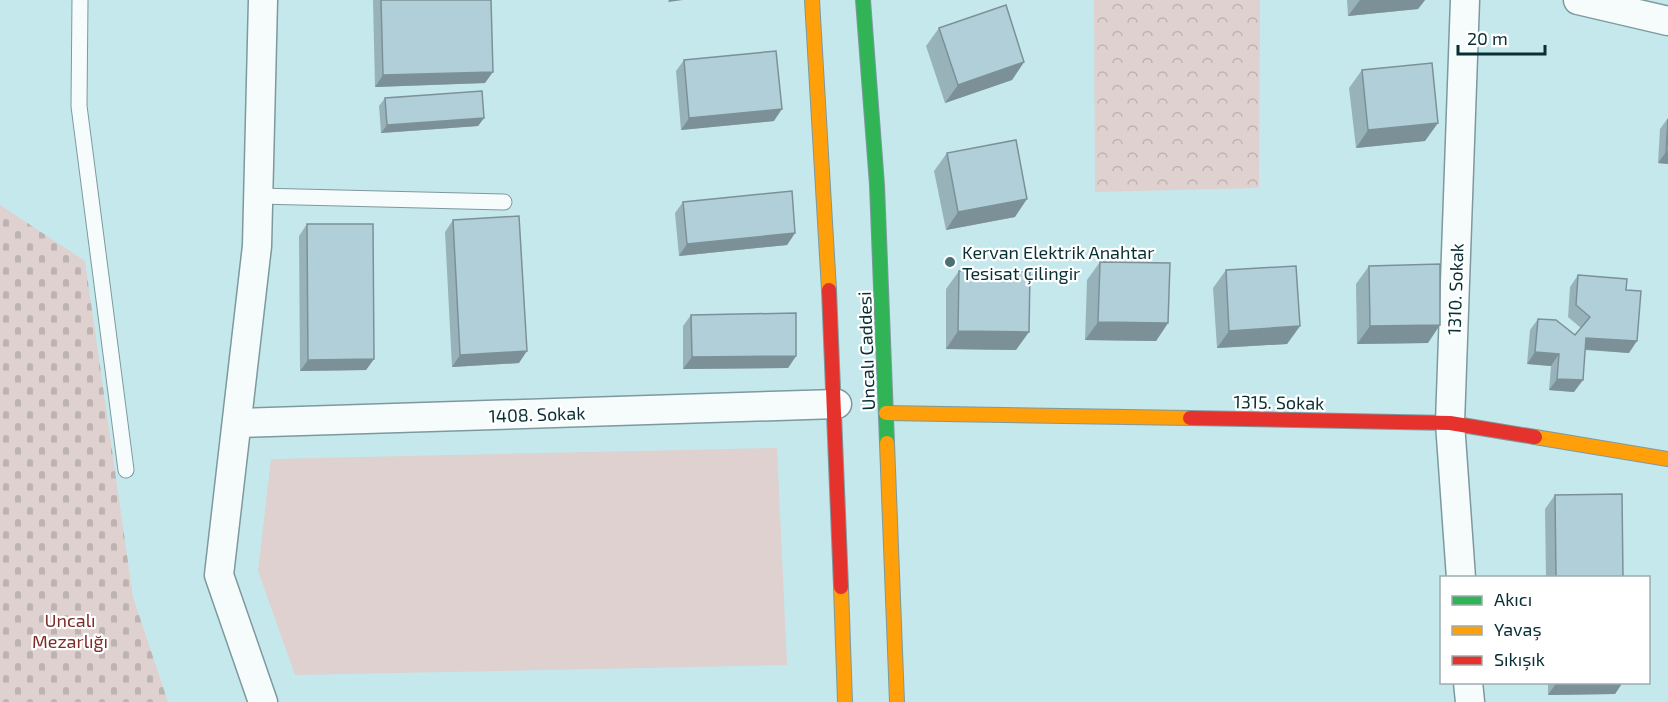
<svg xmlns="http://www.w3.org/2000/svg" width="1668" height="702" font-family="'Exo 2',sans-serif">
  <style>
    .grass { fill: #ded1cf }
    .forest { fill: url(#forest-crowns) }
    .cemetery { fill: url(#cemetery-stones) }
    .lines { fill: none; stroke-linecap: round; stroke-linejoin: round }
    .lane-casing { stroke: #7d999d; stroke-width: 17 }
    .street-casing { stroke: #7d999d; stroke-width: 31 }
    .fast-casing { stroke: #7d999d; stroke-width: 16 }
    .slow-casing { stroke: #7d999d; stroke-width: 16 }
    .jam-casing { stroke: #7d999d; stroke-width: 16 }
    .lane { stroke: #f6fcfc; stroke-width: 15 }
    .street { stroke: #f6fcfc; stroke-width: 28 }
    .fast { stroke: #30b455; stroke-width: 14 }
    .slow { stroke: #ff9f0a; stroke-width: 14 }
    .jam { stroke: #e5322d; stroke-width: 14 }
    .wall { fill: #98b2ba }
    .shaded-wall { fill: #7c9197 }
    .building { fill: #b1cfd8; stroke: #7c9197; stroke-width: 1.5 }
    .poi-dot { fill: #4a7075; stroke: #fff; stroke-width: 2 }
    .labels { text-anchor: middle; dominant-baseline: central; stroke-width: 4.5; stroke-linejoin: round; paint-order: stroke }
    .poi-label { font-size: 18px; fill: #072f34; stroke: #fff; text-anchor: start }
    .street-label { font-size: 18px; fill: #072f34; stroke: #fff }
    .park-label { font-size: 18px; fill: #7d2c27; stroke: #fff }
  </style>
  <defs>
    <pattern id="forest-crowns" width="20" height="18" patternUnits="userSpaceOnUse" patternTransform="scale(1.5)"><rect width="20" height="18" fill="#ded1cf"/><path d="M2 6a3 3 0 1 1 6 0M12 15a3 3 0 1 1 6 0" fill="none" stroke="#bdb4b2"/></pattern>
    <pattern id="cemetery-stones" width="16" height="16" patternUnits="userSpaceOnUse" patternTransform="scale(1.5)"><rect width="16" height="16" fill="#ded1cf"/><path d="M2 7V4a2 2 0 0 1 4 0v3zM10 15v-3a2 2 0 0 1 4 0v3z" fill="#bdb4b2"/></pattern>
  </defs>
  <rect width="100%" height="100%" fill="#c5e8ed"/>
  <!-- grass -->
  <polygon class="grass" points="777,448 787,665 295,675 258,571 271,459"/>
  <!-- forest -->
  <polygon class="forest" points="1094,0 1260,0 1259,188 1095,192"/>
  <!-- cemetery -->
  <polygon class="cemetery" points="0,205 85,261 133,597 168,702 0,702"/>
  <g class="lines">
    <!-- lane casing -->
    <g class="lane-casing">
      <g id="lane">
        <polyline points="80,0 79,106 126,470"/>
        <polyline points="258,196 504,202"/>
      </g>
    </g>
    <!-- street casing -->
    <g class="street-casing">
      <g id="street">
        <polyline points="263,0 257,246 219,575 263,702"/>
        <polyline points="1578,0 1668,21"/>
        <polyline points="238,423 837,404"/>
        <polyline points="1461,578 1450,423 1465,0"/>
        <polyline points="1468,682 1470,702"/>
      </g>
    </g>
    <!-- fast casing -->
    <g class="fast-casing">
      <polyline id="fast" points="863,0 877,185 887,443"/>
    </g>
    <!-- slow casing -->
    <g class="slow-casing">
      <g id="slow">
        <polyline points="812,0 829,290"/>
        <polyline points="886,413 1190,418"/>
        <polyline points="1535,437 1668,459"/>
        <polyline points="887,443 897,702"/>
        <polyline points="841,587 845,702"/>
      </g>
    </g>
    <!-- jam casing -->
    <g class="jam-casing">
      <g id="jam">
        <polyline points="829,290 841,587"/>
        <polyline points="1190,418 1450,423 1535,437"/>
      </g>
    </g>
    <!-- lane -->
    <use href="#lane" class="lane"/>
    <!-- street -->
    <use href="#street" class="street"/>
    <!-- fast -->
    <use href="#fast" class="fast"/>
    <!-- slow -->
    <use href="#slow" class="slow"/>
    <!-- jam -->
    <use href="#jam" class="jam"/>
  </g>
  <!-- wall -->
  <g class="wall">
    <polygon points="373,0 491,0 485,83 375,87"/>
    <polygon points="1347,0 1425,0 1418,9 1348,16"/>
    <polygon points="939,28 1024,62 1012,80 945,103 926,46"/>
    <polygon points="684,60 774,121 681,130 676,71"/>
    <polygon points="1362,70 1425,141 1356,148 1349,88"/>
    <polygon points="385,98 484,118 478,126 381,133 379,106"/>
    <polygon points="1668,118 1668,164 1658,163 1660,129"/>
    <polygon points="947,153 1015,217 946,230 934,171"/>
    <polygon points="683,202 795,233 787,245 679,256 675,213"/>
    <polygon points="453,220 519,363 452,367 445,232"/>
    <polygon points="307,224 374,359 366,370 300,371 299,236"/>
    <polygon points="1100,262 1168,323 1156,341 1085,340 1087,280"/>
    <polygon points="1369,266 1428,343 1357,344 1356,284"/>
    <polygon points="1226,270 1300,326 1287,344 1217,348 1213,288"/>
    <polygon points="959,271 1016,350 946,349 946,289"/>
    <polygon points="1578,275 1626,290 1629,353 1585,350 1574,392 1549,390 1551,366 1527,364 1530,330 1538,319 1575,335 1581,328 1568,317 1570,287"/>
    <polygon points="691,315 796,356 788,368 683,369 683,326"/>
    <polygon points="1555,495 1623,578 1546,578 1545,509"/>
    <polygon points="1548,682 1623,682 1615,694 1548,695"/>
  </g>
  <!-- shaded-wall -->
  <g class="shaded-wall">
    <polygon points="669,0 683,0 668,2"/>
    <polygon points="1360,0 1425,0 1418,9 1348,16"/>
    <polygon points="1024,62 1012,80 945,103 958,85"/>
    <polygon points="493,72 485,83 375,87 383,75"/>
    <polygon points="782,109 774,121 681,130 689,118"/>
    <polygon points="484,118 478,126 381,133 387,125"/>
    <polygon points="1438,123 1425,141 1356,148 1368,130"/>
    <polygon points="1666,152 1668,152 1668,164 1658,163"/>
    <polygon points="1027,199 1015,217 946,230 958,212"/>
    <polygon points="795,233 787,245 679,256 687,244"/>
    <polygon points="1098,322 1168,323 1156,341 1085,340"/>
    <polygon points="1440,325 1428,343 1357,344 1370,326"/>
    <polygon points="1300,326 1287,344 1217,348 1229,331"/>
    <polygon points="958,331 1029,332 1016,350 946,349"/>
    <polygon points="1586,338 1637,341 1629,353 1578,349"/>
    <polygon points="527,351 519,363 452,367 460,355"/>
    <polygon points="1535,352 1559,354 1551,366 1527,364"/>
    <polygon points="796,356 788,368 683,369 692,357"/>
    <polygon points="374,359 366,370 300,371 308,360"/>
    <polygon points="1557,379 1583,380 1574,392 1549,390"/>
    <polygon points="1557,682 1623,682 1615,694 1548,695"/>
  </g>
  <!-- building -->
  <g class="building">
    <polygon points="381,0 491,0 493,72 383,75"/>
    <polygon points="1006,5 1024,62 958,85 939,28"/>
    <polygon points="776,51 782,109 689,118 684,60"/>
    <polygon points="1432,63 1438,123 1368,130 1362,70"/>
    <polygon points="482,91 484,118 387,125 385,98"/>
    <polygon points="1668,119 1668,152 1666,152"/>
    <polygon points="1016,140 1027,199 958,212 947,153"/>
    <polygon points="792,191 795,233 687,244 683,202"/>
    <polygon points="519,216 527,351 460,355 453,220"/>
    <polygon points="307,224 373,224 374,359 308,360"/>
    <polygon points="1100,262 1170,263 1168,323 1098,322"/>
    <polygon points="1440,264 1440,325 1370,326 1369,266"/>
    <polygon points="1296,266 1300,326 1229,331 1226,270"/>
    <polygon points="959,271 1030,272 1029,332 958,331"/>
    <polygon points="1578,275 1627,279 1626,290 1641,291 1637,341 1586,338 1583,380 1557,379 1559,354 1535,352 1538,319 1556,320 1575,335 1590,317 1576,305"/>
    <polygon points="796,313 796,356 692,357 691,315"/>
    <polygon points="1622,494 1623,578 1556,578 1555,495"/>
  </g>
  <!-- markers -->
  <circle class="poi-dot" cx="950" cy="262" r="6"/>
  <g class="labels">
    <!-- poi labels -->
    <g class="poi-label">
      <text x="962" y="252">Kervan Elektrik Anahtar<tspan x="962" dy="21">Tesisat Çilingir</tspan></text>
    </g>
    <!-- street labels -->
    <g class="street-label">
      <text transform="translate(1455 289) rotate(-88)">1310. Sokak</text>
      <text transform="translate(866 351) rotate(-92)">Uncalı Caddesi</text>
      <text transform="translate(1279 402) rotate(1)">1315. Sokak</text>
      <text transform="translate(537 414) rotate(-2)">1408. Sokak</text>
    </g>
    <!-- park labels -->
    <g class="park-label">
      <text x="70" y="620">Uncalı<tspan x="70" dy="21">Mezarlığı</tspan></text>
    </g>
  </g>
  <!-- legend -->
  <rect x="1440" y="576" width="210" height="108" fill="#ffffff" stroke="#9cacae" stroke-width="1.5"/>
  <rect x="1452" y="596" width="30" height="9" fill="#30b455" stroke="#9cacae" stroke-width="1.5"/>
  <text x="1494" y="606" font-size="18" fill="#072f34">Akıcı</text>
  <rect x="1452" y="626" width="30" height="9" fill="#ff9f0a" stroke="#9cacae" stroke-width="1.5"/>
  <text x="1494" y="636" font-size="18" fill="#072f34">Yavaş</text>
  <rect x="1452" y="656" width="30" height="9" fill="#e5322d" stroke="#9cacae" stroke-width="1.5"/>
  <text x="1494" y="666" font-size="18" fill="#072f34">Sıkışık</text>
  <!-- scale -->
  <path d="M1458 45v9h87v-9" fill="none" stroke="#072f34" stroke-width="3"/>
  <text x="1467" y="45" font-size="18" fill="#072f34" stroke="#ffffff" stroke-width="4.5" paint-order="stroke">20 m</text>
</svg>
